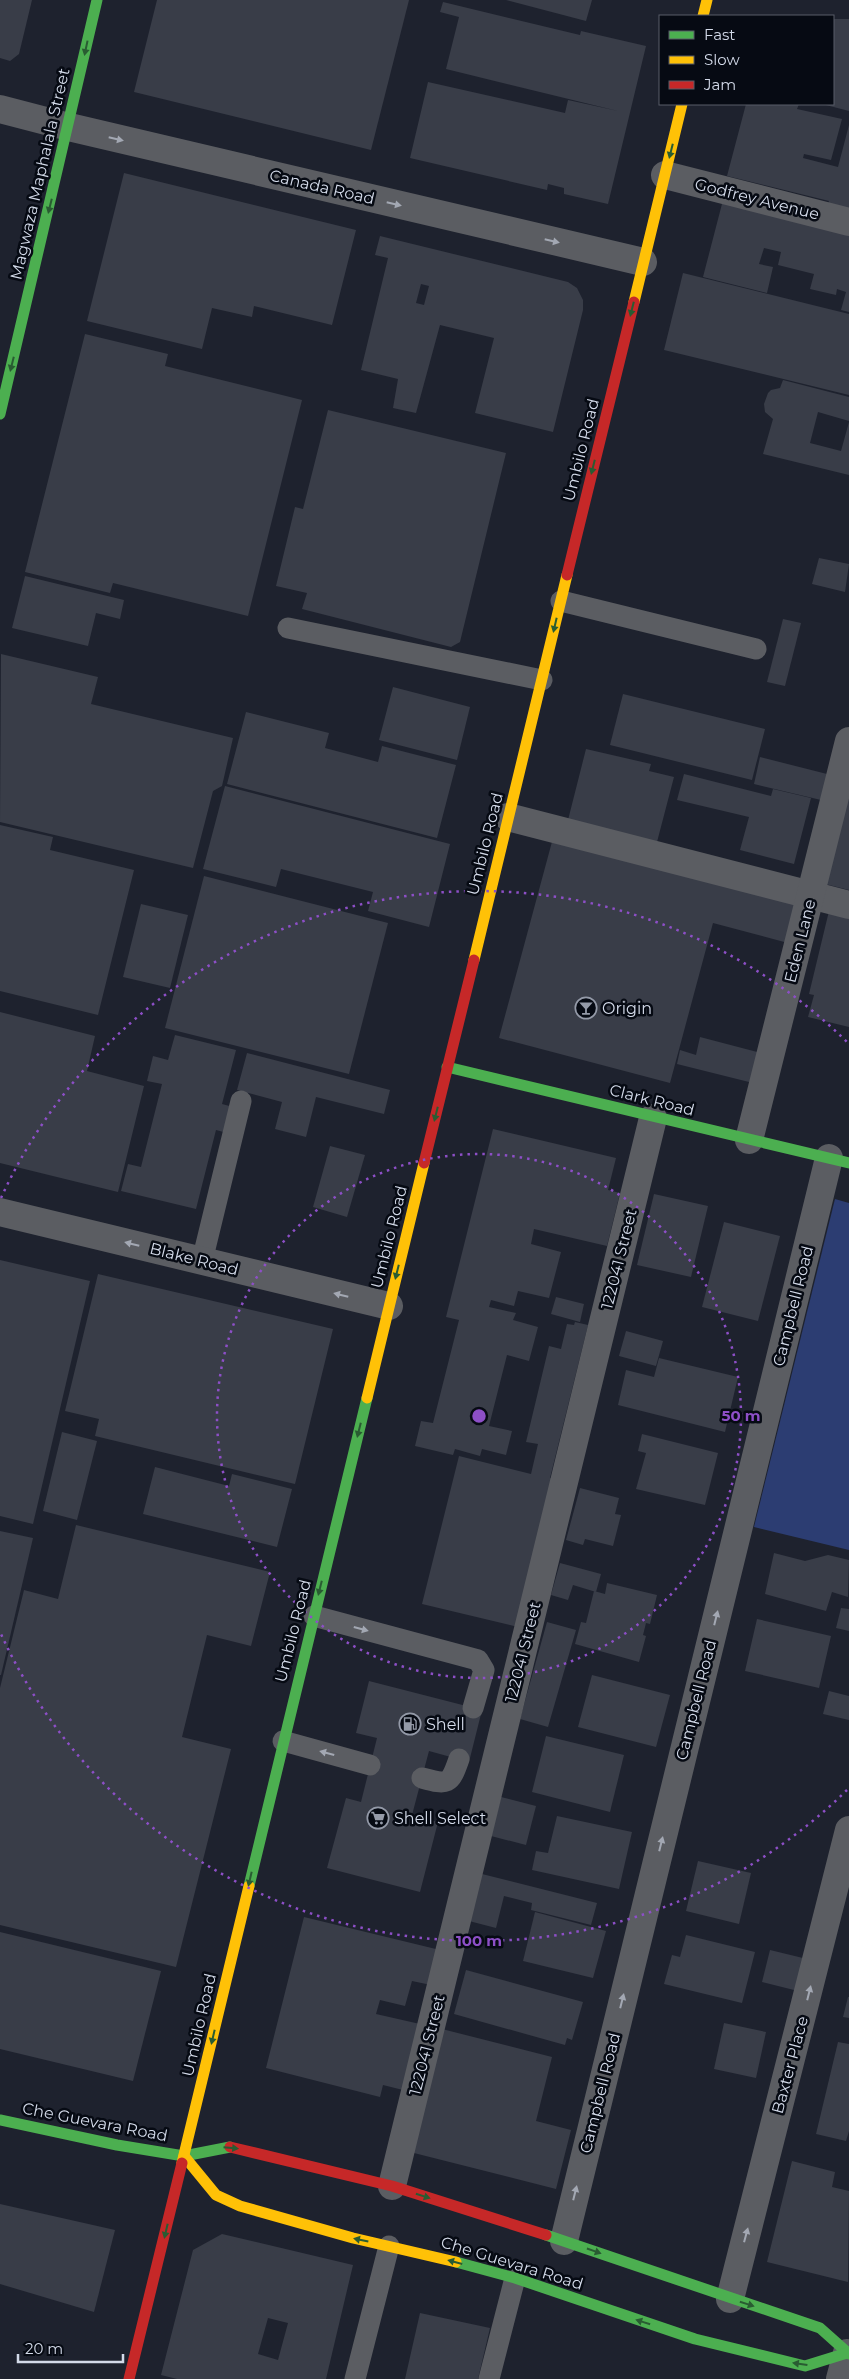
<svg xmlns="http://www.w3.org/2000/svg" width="849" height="2379" font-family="Montserrat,sans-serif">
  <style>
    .green { fill: #2c3d72 }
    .building { fill: #393d48; fill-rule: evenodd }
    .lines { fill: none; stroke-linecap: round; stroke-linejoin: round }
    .lane { stroke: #5b5d62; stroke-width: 21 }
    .street { stroke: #5b5d62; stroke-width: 28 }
    .fast { stroke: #4caf50; stroke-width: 11 }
    .slow { stroke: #ffc107; stroke-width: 11 }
    .jam { stroke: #c62828; stroke-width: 11 }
    .oneway { fill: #295c32 }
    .oneway2 { fill: #a3a8b3 }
    .ring { fill: none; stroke: #8d4fc7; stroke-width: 2.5; stroke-dasharray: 2.5 5 }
    .labels { text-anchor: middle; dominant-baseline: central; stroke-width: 5; stroke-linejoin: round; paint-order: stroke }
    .street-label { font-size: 16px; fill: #d3dae9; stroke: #060a13 }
    .poi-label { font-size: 16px; fill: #d3dae9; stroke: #060a13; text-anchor: start }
    .centre { fill: #8d4fc7; stroke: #060a13; stroke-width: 2.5 }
    .ring-label { font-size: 15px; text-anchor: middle; font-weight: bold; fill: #8d4fc7; stroke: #060a13; stroke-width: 5; stroke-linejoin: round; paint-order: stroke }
  </style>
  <rect width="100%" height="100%" fill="#1e222e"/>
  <!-- green -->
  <polygon class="green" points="835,1199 849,1203 849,1550 754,1527"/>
  <!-- building -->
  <g class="building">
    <polygon points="0,0 32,0 19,54 10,61 0,58"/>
    <polygon points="157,0 409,0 371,150 134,92"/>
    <polygon points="506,0 592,0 586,21"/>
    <polygon points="443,2 580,35 581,31 646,46 608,204 564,194 564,188 548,184 547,190 410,158 428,82 565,113 568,100 618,111 446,69 459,17 440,12"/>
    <polygon points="833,19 849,19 849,111 822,104 833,104"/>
    <polygon points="746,104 799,104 797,109 842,119 831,160 804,154 803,158 838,167 849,125 849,209 828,204 829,201 727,176"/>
    <polygon points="124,173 356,230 332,325 254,306 252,317 212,308 202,349 87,321"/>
    <polygon points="723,200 849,231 849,312 841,310 846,292 837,289 836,295 810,289 814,274 778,265 781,252 764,248 759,264 773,267 767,293 703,277"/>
    <path d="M380 236 568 282 577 288 583 300V310L553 432 475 413 494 338 440 325 416 413 393 408 398 379 361 370 388 258 375 255ZM421 284 429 286 424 305 416 303Z"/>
    <polygon points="683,273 849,314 849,395 664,350"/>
    <polygon points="85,334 168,354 165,366 302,400 248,616 113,583 110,593 25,572"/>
    <polygon points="783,380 849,397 849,421 818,412 810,443 841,451 849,422 849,475 763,454 773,419 765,412 764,404 768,393 771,390 780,388"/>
    <polygon points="328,410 506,453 460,642 451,647 302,609 307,593 276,586 295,507 303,509"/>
    <polygon points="819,558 849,564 845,592 812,584"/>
    <polygon points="25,576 124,600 120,619 96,613 88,646 12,628"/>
    <polygon points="783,619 801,623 785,686 767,682"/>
    <polygon points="1,654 98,677 91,704 233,738 222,786 213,791 193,868 0,822"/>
    <polygon points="393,687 470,707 457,760 379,740"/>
    <polygon points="623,694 765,729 752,780 610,745"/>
    <polygon points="246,712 329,733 325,748 378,762 382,746 456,765 437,838 227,784"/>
    <polygon points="586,749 651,764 649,771 674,777 657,842 568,820"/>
    <polygon points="760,757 827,774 821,800 754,784"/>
    <polygon points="684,774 771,796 773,789 811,798 794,864 740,850 749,817 677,800"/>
    <polygon points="225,786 450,844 429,927 368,911 373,892 281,869 276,887 203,869"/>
    <polygon points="849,793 849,890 825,884"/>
    <polygon points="0,825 53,837 50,850 134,870 98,1015 0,991"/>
    <polygon points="553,838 799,903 788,943 713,923 670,1083 499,1038"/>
    <polygon points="204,876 388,923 349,1074 165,1028"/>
    <polygon points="141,904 188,915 170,988 123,977"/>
    <polygon points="829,911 849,915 849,1027 808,1017 814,995 809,994"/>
    <polygon points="0,1012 95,1036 87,1071 144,1086 118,1192 0,1163"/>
    <polygon points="175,1035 236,1050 222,1104 237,1108 231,1134 216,1130 196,1209 121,1191 128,1164 141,1167 162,1084 147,1081 153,1056 168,1060"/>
    <polygon points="700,1037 761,1053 753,1083 677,1064 680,1050 696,1055"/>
    <polygon points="247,1053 390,1090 384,1114 316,1097 306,1137 275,1129 282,1102 237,1090"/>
    <polygon points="493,1129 616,1158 608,1190 620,1193 607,1246 534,1229 531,1244 561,1252 549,1298 518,1291 514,1306 491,1300 489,1307 516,1313 513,1320 538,1327 529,1361 507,1355 489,1426 512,1431 506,1455 482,1449 480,1456 455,1449 453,1455 415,1446 421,1421 433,1423 459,1320 446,1317"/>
    <polygon points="330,1146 365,1155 347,1217 313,1207"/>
    <polygon points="654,1194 708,1206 691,1277 637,1265"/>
    <polygon points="724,1222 780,1236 758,1321 702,1307"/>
    <polygon points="0,1260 90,1281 33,1524 0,1516"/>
    <polygon points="98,1274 333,1329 295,1484 95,1436 99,1419 65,1411"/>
    <polygon points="556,1297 584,1304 580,1322 551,1314"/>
    <polygon points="575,1322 588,1325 550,1478 555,1479 518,1627 422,1604 459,1456 531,1474 538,1444 526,1442 549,1346 561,1349 567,1324 574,1325"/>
    <polygon points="626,1331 663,1341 656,1366 619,1356"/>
    <polygon points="659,1358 738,1377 725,1432 618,1405 626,1370 654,1377"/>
    <polygon points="62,1432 97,1441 77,1520 43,1511"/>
    <polygon points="642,1434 718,1453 705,1505 636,1489 646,1453 638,1451"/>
    <polygon points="155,1467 229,1486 232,1474 292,1489 277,1547 143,1514"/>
    <polygon points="580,1488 619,1498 615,1514 621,1515 613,1546 585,1539 583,1545 566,1540"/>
    <polygon points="76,1525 270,1572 251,1646 207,1635 182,1737 231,1749 176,1967 0,1925 0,1688 24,1590 58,1599"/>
    <polygon points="0,1531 33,1538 1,1675 0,1675"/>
    <polygon points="774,1553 805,1561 828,1555 849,1560 848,1597 832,1592 826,1611 765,1594"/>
    <polygon points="560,1563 601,1574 596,1592 573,1585 568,1600 551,1595"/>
    <polygon points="607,1583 657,1595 650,1624 646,1623 643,1635 646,1636 639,1662 575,1644 581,1622 586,1623 594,1591 605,1594"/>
    <polygon points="841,1608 849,1609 849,1631 836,1628"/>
    <polygon points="757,1619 831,1636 819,1688 745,1671"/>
    <polygon points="547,1622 576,1630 548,1727 520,1719"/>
    <polygon points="592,1675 670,1695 656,1747 578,1727"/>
    <polygon points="369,1681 482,1710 469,1762 429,1751 412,1815 438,1822 420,1892 327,1868 346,1798 361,1802 377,1738 356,1733"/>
    <polygon points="829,1691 849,1696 849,1720 823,1714"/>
    <polygon points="546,1736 624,1755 610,1812 532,1792"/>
    <polygon points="501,1797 536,1806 526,1845 491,1836"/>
    <polygon points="557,1816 632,1832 619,1889 532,1870 536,1851 548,1853"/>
    <polygon points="698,1861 751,1873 739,1924 686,1911"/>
    <polygon points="482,1874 597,1903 591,1925 531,1910 532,1903 504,1896 496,1928 469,1921"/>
    <polygon points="535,1912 606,1931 593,1978 523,1961"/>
    <polygon points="304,1917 440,1950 431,1985 412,1981 405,2006 380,2000 376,2014 420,2024 403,2090 383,2085 380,2097 266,2068"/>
    <polygon points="0,1932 161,1971 133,2081 0,2049"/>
    <polygon points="686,1935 755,1952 742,2003 664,1984 672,1955 680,1957"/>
    <polygon points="770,1950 807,1959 798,1991 762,1982"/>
    <polygon points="466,1970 583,2002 572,2040 567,2038 565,2045 454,2014"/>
    <polygon points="848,1997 849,1997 849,2018 843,2017"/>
    <polygon points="724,2023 766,2032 756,2078 714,2069"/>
    <polygon points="442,2029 552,2057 536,2121 571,2130 556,2189 410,2152"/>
    <polygon points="838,2042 849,2044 849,2131 846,2141 816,2134"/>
    <polygon points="792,2161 835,2172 832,2187 849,2191 848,2282 767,2262"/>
    <polygon points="0,2204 115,2230 94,2312 0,2284"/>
    <path d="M222 2234 353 2265 326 2379H177L161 2375 193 2250ZM268 2318 288 2323 278 2360 258 2354Z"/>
    <polygon points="420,2313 490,2328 478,2379 405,2379"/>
  </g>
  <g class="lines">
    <!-- lane -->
    <g class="lane">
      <polyline points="561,601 756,649"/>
      <polyline points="288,628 542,680"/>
      <polyline points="202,1261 241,1101"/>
      <polyline points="314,1616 478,1660 484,1670 473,1708"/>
      <polyline points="283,1741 370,1765"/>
      <path d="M422 1778C448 1785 450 1785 459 1759"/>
      <polyline points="355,2379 389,2246"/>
      <polyline points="489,2379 515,2278"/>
    </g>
    <!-- street -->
    <g class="street">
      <polyline points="0,109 69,127 643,262"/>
      <polyline points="665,175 849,222"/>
      <polyline points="508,817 849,905"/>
      <polyline points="749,1140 849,741"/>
      <polyline points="0,1212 389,1306"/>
      <polyline points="392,2186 653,1118"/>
      <polyline points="564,2241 829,1158"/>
      <polyline points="730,2299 849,1830"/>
      <polyline points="840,2379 847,2353"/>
    </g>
    <!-- fast -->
    <g class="fast">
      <polyline points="0,414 97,0"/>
      <polyline points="447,1067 849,1163"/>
      <polyline points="249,1886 367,1398"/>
      <polyline points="0,2120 117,2145 184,2156 230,2147"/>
      <polyline points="546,2235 820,2328 849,2354"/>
      <polyline points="456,2262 515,2278 695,2339 805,2366 847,2353"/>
    </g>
    <!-- slow -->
    <g class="slow">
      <polyline points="703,16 707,0"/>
      <polyline points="634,302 682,104"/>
      <polyline points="474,960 567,575"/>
      <polyline points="367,1398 424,1163"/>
      <polyline points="184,2156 216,2195 240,2206 353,2238 456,2262"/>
      <polyline points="182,2163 249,1886"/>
    </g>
    <!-- jam -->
    <g class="jam">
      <polyline points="567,575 634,302"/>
      <polyline points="424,1163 474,960"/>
      <polyline points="230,2147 392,2186 546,2235"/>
      <polyline points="129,2379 182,2163"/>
    </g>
  </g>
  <!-- one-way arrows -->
  <defs><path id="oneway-solid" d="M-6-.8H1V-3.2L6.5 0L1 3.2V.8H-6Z" transform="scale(1.25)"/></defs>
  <g class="oneway">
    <use href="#oneway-solid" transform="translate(86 48) rotate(102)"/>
    <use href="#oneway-solid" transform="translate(671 151) rotate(104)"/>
    <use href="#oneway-solid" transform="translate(50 206) rotate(104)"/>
    <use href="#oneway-solid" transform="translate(632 309) rotate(104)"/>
    <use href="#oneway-solid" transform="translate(12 364) rotate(104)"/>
    <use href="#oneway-solid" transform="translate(593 467) rotate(104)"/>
    <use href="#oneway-solid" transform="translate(555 625) rotate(103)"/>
    <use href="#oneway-solid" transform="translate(436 1114) rotate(104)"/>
    <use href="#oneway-solid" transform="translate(397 1272) rotate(104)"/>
    <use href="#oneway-solid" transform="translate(359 1430) rotate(104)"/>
    <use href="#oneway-solid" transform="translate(320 1588) rotate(104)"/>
    <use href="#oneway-solid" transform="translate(250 1879) rotate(103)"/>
    <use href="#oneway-solid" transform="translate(213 2037) rotate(103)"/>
    <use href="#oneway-solid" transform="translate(231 2148) rotate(5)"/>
    <use href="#oneway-solid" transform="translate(423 2196) rotate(18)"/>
    <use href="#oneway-solid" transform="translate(166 2231) rotate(103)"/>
    <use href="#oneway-solid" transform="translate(361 2240) rotate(-168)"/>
    <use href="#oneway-solid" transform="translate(594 2251) rotate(19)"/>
    <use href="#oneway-solid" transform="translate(455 2262) rotate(-165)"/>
    <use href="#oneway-solid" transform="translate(747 2304) rotate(18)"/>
    <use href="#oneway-solid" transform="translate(643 2322) rotate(-162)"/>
    <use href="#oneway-solid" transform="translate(800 2364) rotate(-172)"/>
  </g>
  <g class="oneway2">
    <use href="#oneway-solid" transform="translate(116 139) rotate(13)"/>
    <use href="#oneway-solid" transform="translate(394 204) rotate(13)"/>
    <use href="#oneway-solid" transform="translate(552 241) rotate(13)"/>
    <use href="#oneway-solid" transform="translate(132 1244) rotate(-166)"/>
    <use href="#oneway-solid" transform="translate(341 1295) rotate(-166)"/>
    <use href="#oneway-solid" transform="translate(716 1618) rotate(-76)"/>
    <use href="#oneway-solid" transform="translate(361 1629) rotate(15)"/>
    <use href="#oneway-solid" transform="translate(327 1753) rotate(-165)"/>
    <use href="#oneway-solid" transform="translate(661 1844) rotate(-76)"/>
    <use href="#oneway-solid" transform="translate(809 1993) rotate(-76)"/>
    <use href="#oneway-solid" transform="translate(622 2001) rotate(-76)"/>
    <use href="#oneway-solid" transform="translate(575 2193) rotate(-76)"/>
    <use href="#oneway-solid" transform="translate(746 2235) rotate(-75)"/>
  </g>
  <!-- distance rings -->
  <g class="ring">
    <circle cx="479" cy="1416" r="262"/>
    <path d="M847 1790A525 525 0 0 1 1 1634M1 1198A525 525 0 0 1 847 1042"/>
  </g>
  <!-- icons -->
  <defs>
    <g id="bar-ring" transform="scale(1.125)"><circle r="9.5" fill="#060a13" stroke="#949aa8" stroke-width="1.5"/><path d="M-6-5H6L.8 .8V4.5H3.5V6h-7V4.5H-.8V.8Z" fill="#949aa8"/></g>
    <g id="fuel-ring" transform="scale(1.125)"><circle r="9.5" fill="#060a13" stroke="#949aa8" stroke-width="1.5"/><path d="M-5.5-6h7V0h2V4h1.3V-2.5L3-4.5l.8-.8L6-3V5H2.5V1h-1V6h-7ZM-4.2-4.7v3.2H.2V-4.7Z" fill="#949aa8"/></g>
    <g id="supermarket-ring" transform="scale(1.125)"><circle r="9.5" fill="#060a13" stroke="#949aa8" stroke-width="1.5"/><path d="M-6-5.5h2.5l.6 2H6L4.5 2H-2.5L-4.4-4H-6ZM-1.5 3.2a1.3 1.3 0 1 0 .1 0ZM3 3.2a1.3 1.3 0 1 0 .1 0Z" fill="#949aa8"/></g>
  </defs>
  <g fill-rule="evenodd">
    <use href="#bar-ring" x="586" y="1008"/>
    <use href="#fuel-ring" x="410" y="1724"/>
    <use href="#supermarket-ring" x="378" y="1818"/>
  </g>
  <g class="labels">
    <!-- street labels -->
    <g class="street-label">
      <text transform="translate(40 174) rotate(-77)">Magwaza Maphalala Street</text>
      <text transform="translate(322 187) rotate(13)">Canada Road</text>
      <text transform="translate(757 199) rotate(14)">Godfrey Avenue</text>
      <text transform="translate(581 450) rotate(-76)">Umbilo Road</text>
      <text transform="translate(485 844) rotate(-76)">Umbilo Road</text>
      <text transform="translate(800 941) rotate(-76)">Eden Lane</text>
      <text transform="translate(652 1100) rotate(14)">Clark Road</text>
      <text transform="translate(389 1237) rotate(-76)">Umbilo Road</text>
      <text transform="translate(194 1259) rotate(14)">Blake Road</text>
      <text transform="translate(619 1259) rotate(-76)">122041 Street</text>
      <text transform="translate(793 1306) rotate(-76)">Campbell Road</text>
      <text transform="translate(293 1631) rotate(-76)">Umbilo Road</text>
      <text transform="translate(523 1652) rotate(-76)">122041 Street</text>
      <text transform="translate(696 1700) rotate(-76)">Campbell Road</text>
      <text transform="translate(199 2025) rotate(-77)">Umbilo Road</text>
      <text transform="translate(427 2045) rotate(-76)">122041 Street</text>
      <text transform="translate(790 2065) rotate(-75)">Baxter Place</text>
      <text transform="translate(600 2093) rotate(-76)">Campbell Road</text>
      <text transform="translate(95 2122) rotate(11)">Che Guevara Road</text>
      <text transform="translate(512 2263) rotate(17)">Che Guevara Road</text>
    </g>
    <!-- poi labels -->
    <g class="poi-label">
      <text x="602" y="1008">Origin</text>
      <text x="426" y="1724">Shell</text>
      <text x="394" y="1818">Shell Select</text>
    </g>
  </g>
  <circle cx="479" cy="1416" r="8" class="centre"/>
  <g class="ring-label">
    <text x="741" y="1421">50 m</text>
    <text x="479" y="1946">100 m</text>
  </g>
  <!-- legend -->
  <rect x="659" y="15" width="175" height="90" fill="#060a13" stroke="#585d69"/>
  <rect x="669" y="31" width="25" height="8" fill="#4caf50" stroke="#585d69"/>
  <text x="704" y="40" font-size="15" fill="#d3dae9">Fast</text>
  <rect x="669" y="56" width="25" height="8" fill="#ffc107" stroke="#585d69"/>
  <text x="704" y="65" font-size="15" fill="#d3dae9">Slow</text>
  <rect x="669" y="81" width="25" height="8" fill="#c62828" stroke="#585d69"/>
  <text x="704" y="90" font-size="15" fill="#d3dae9">Jam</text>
  <!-- scale -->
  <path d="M18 2354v8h105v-8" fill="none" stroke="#d3dae9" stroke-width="2.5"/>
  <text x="25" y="2354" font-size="15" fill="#d3dae9" stroke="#060a13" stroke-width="4" paint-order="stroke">20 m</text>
</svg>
